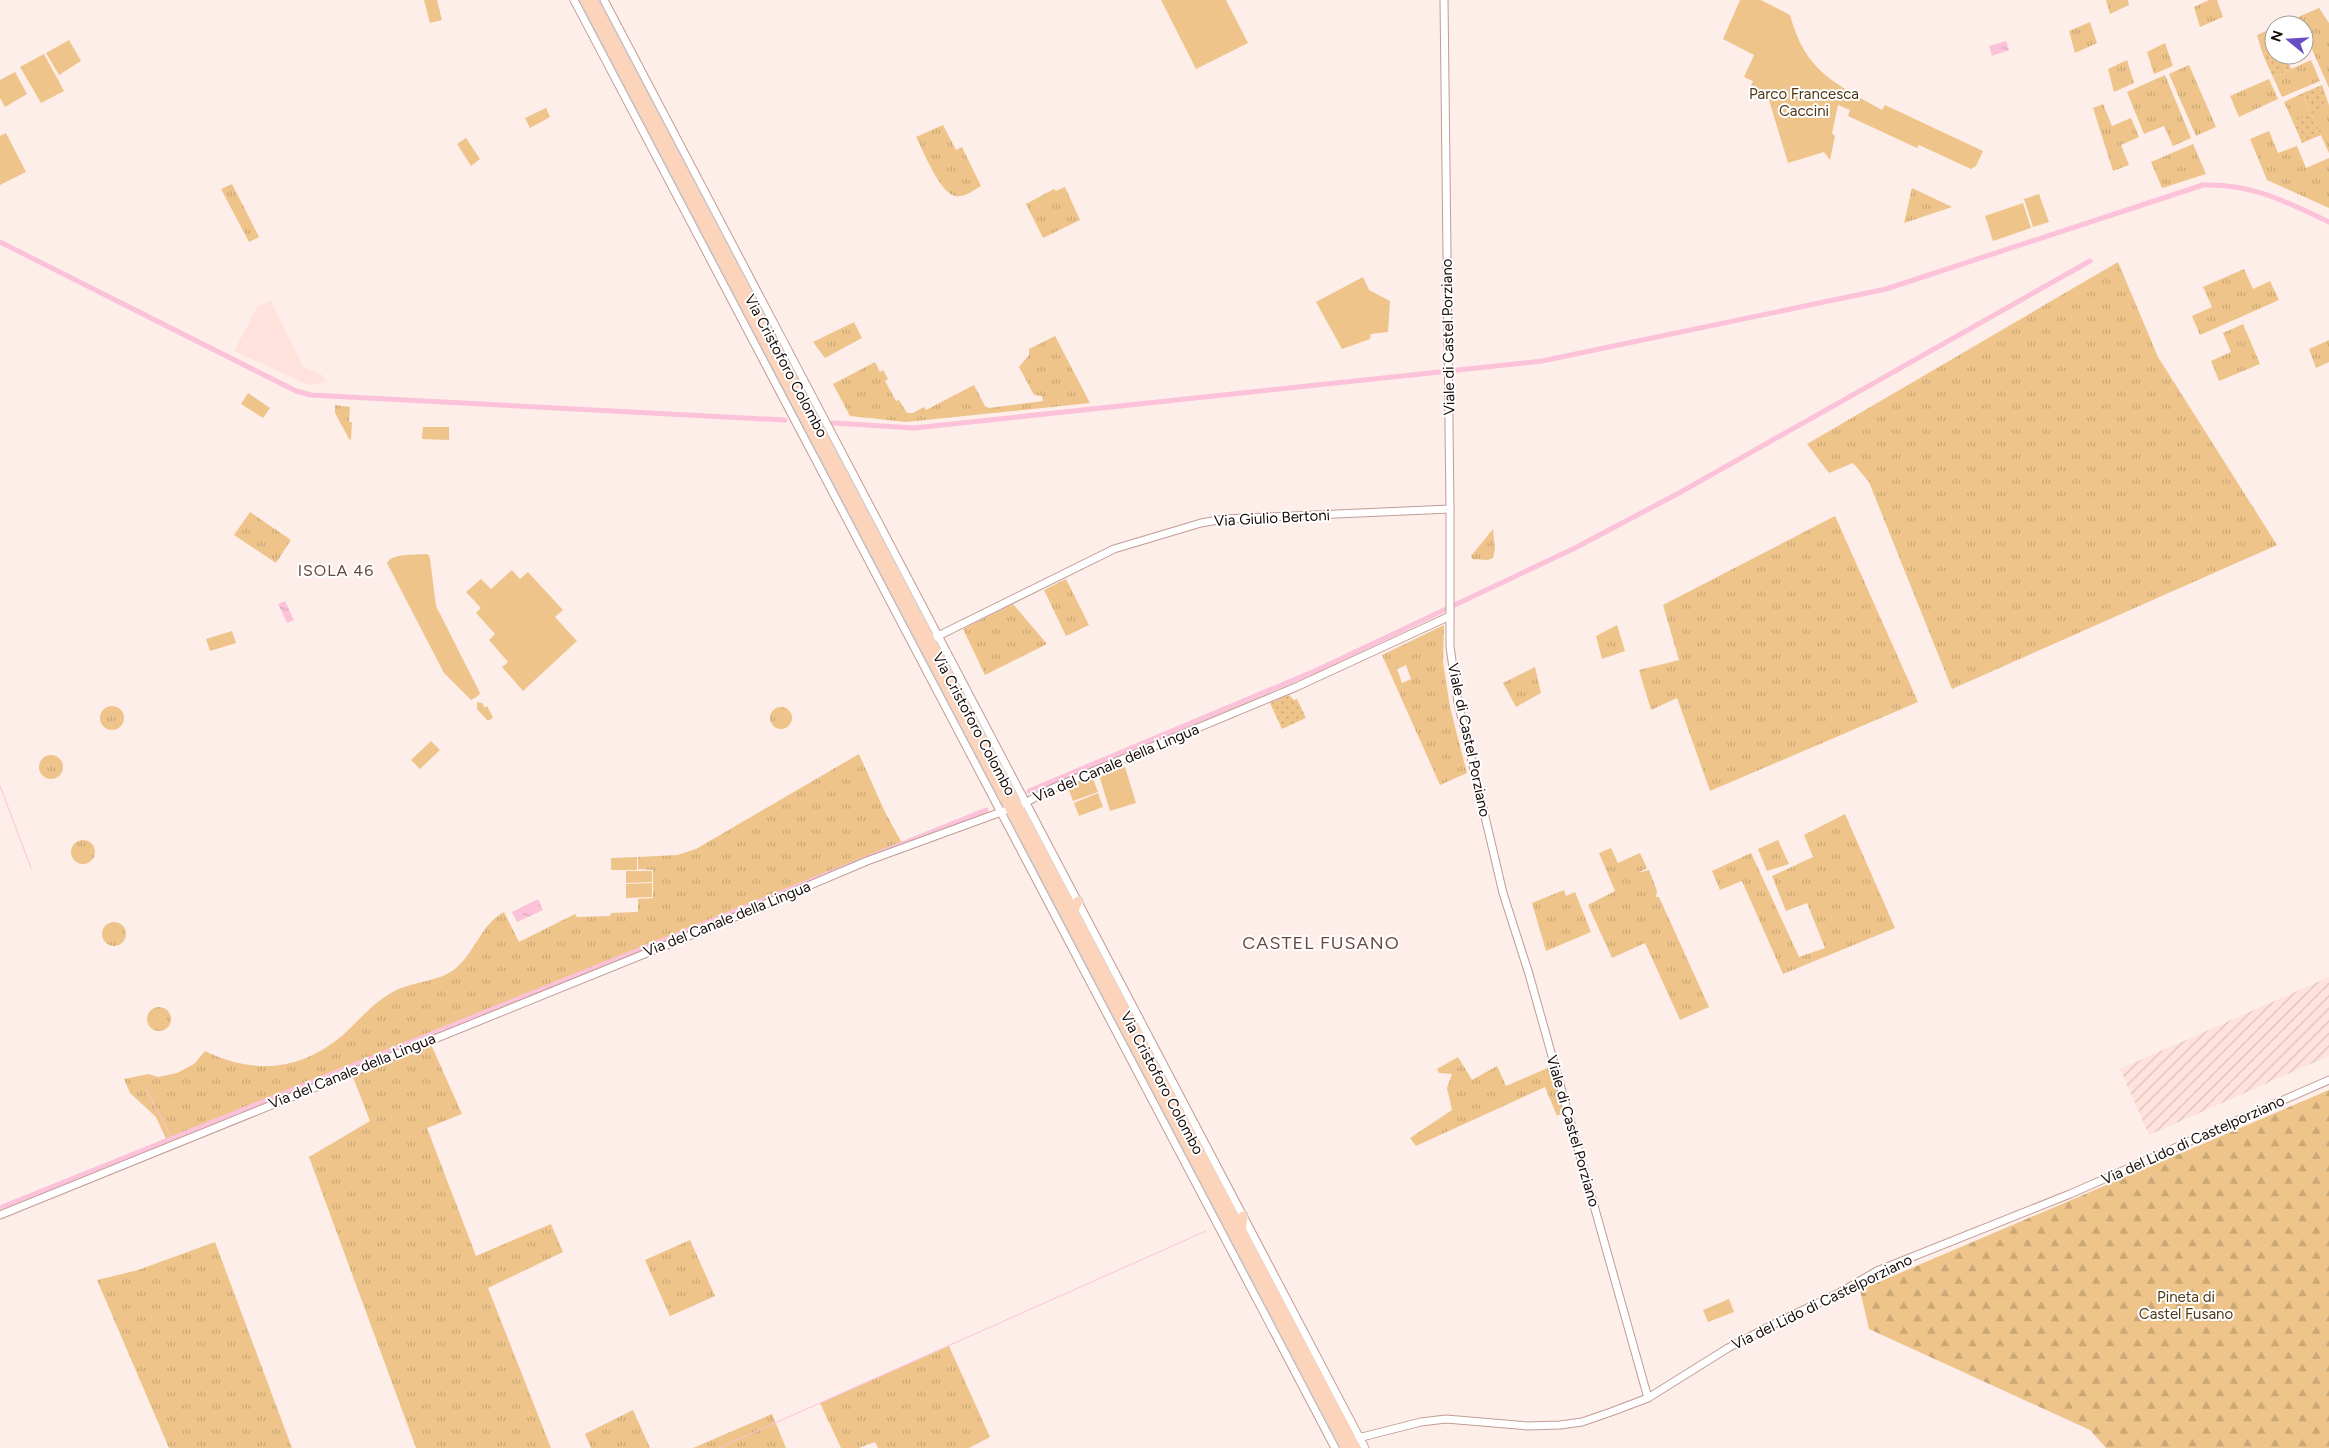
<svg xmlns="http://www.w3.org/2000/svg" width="2329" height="1448" font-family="Figtree,sans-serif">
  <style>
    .built { fill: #ffe2db }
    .industrial { fill: url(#industrial-furrows) }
    .grass { fill: url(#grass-tufts); fill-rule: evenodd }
    .forest { fill: url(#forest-firs) }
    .park { fill: #eec48b }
    .garden { fill: url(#garden-dots) }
    .water { fill: url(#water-ripples) }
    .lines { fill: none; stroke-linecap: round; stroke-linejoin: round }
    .stream { stroke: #fbc2da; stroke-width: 1 }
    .canal { stroke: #fbc2da; stroke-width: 5 }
    .minor-casing { stroke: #c19c94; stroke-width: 9 }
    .major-casing { stroke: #d1cece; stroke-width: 11 }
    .minor { stroke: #fff; stroke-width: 7 }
    .major { stroke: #fcd4bb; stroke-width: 9 }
    .labels { text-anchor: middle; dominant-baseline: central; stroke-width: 4; stroke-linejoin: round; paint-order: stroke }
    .park-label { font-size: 15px; fill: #4e3714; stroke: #fff }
    .street-label { font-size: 15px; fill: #180b08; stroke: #fff }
    .neighbourhood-label { font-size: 16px; letter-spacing: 1px; fill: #684841; stroke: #fff }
    .quarter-label { font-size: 18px; letter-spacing: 1px; fill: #684841; stroke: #fff }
  </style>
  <defs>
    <pattern id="industrial-furrows" width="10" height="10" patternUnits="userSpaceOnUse" patternTransform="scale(1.25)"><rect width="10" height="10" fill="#ffe2db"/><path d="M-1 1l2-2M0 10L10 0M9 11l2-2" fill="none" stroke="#dac1ba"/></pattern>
    <pattern id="grass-tufts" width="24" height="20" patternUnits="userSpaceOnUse" patternTransform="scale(1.25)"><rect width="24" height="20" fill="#eec48b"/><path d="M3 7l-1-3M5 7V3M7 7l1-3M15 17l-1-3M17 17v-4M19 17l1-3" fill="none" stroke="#cba776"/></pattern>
    <pattern id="forest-firs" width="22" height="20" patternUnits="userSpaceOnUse" patternTransform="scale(1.25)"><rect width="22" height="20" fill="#eec48b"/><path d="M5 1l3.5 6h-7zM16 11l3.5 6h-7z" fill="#cba776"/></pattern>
    <pattern id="garden-dots" width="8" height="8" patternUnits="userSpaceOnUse" patternTransform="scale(1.25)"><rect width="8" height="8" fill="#eec48b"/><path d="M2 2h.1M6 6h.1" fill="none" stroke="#cba776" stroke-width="1.8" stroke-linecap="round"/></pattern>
    <pattern id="water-ripples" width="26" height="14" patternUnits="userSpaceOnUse" patternTransform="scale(1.25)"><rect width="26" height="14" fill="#fbc2da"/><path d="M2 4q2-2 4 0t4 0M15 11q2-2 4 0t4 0" fill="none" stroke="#d6a5ba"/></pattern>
  </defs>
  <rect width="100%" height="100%" fill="#feeeea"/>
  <!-- built -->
  <polygon class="built" points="271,301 303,367 321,374 326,382 309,385 234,351 258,306"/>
  <!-- industrial -->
  <polygon class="industrial" points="2329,977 2329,1056 2149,1135 2120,1069"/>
  <!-- grass -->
  <g class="grass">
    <polygon points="2106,0 2128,0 2129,5 2110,14"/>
    <polygon points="2209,0 2217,0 2223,17 2200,27 2194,7"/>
    <polygon points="2319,8 2329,23 2329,88 2304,31 2304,25 2301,25 2298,17"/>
    <polygon points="2090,22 2097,43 2075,53 2069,31"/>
    <polygon points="2273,28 2274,50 2263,55 2257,35"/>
    <polygon points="2165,43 2173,66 2154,74 2147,52"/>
    <polygon points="2127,60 2134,83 2114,92 2108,69"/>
    <polygon points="2311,60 2320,81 2282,97 2273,77"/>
    <polygon points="2189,65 2216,127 2196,136 2169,74"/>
    <polygon points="2165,75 2191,138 2173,146 2164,126 2144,134 2127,92"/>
    <polygon points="2269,79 2278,99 2239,117 2230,96"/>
    <polygon points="2303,93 2311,113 2329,105 2329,153 2311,114 2293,122 2284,102"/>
    <polygon points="2103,104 2112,126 2131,118 2139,137 2121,145 2129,165 2113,171 2093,108"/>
    <path d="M943 125 956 150 962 147 981 186C974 190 964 198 955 196 939 192 924 152 916 137Z"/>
    <polygon points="2269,131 2278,153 2297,146 2306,168 2329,158 2329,208 2267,180 2250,139"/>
    <polygon points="2193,144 2206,174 2162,188 2151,162"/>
    <polygon points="232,184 259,237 249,242 221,189"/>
    <polygon points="1065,187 1080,220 1043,238 1026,204 1054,189 1056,191"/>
    <polygon points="1912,188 1952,207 1904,223"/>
    <polygon points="2118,262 2158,357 2277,545 1952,689 1869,482 1853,463 1829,473 1807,444"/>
    <polygon points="2244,269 2253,289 2270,281 2279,300 2200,335 2192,316 2212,307 2203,287"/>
    <polygon points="854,322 862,338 825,358 813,342"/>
    <polygon points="2243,324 2260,364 2219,381 2211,361 2231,352 2223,333"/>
    <polygon points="1055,336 1090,403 906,422 850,416 833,384 875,362 880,372 883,370 888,379 885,381 896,401 899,400 907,413 913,413 924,407 926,410 974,385 985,406 989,408 1043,401 1042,396 1034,395 1019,367 1029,355 1029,349"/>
    <polygon points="2329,340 2329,362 2316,368 2309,349"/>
    <polygon points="335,405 350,407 349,422 352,422 351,440 349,439 335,413"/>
    <polygon points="250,512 291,540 276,563 234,535"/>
    <polygon points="1835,516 1918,702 1710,791 1677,698 1651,710 1639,670 1679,660 1663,605"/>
    <polygon points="1493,529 1495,549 1493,558 1488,560 1472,559 1471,556"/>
    <polygon points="1066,579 1089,625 1066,636 1044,590"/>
    <polygon points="1013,604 1047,644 985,675 963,629"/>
    <path d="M1444 625 1443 662 1450 707 1467 773 1440 785 1382 655ZM1406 665 1411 679 1402 683 1397 669Z"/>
    <polygon points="1617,625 1625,651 1602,659 1596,636"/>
    <polygon points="1535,667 1541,693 1516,707 1503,683"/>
    <circle cx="112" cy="718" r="12"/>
    <circle cx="781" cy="718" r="11"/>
    <path d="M859 754 884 810 903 845 171 1142 167 1141 156 1117 130 1093 124 1079 148 1074 158 1077 177 1073 194 1064 205 1051C254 1075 301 1071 343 1035 359 1020 372 1004 391 993 411 981 436 983 455 969 475 953 481 924 504 912L519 942 575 914 577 917 610 916 611 913 638 912V899L653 898V870L638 869V857L677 855 696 849Z"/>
    <circle cx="51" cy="767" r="12"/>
    <polygon points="1845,814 1895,928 1783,974 1742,881 1720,890 1712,871 1751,853 1799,957 1825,948 1807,903 1786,911 1772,876 1813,857 1804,835"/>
    <polygon points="1778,840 1789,864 1767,871 1758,849"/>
    <circle cx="83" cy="852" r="12"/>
    <polygon points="1611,848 1618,863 1640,853 1647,868 1638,873 1649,870 1657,891 1656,897 1659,897 1709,1007 1680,1020 1645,943 1612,958 1588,905 1615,891 1599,853"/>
    <polygon points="1564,890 1566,896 1575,892 1591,932 1546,951 1532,903"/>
    <circle cx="114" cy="934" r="12"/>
    <circle cx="159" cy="1019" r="12"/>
    <polygon points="429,1040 462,1114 427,1128 476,1256 551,1224 563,1252 488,1288 551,1448 416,1448 309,1157 370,1121 351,1072"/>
    <polygon points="1458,1057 1472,1080 1497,1066 1506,1086 1550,1067 1564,1112 1557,1116 1545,1087 1416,1146 1410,1138 1452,1110 1447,1088 1452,1074 1439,1073 1437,1069"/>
    <polygon points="690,1240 715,1296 670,1316 645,1260"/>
    <polygon points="215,1242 292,1448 169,1448 97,1280 138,1270"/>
    <polygon points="949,1346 990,1437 969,1448 878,1448 875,1442 859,1448 841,1448 820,1403"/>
    <polygon points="633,1410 650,1448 591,1448 585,1434"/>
    <polygon points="772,1414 786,1448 693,1448"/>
  </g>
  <!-- forest -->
  <polygon class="forest" points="2329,1090 2329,1448 2106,1448 2090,1430 1869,1329 1860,1290"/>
  <!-- park -->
  <g class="park">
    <polygon points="424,0 437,0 442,20 430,23"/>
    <polygon points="1161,0 1226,0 1248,43 1196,69"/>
    <path d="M1740 0H1761L1790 15C1805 71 1834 83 1882 110L1885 105 1983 151 1976 166 1971 169 1919 145 1917 148 1848 116 1850 110 1838 105 1832 133 1835 136 1830 160 1824 152 1788 163 1768 97 1750 88 1753 81 1744 77 1754 55 1723 39Z"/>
    <polygon points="69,40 81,61 59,75 46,53"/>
    <polygon points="44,54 64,91 41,103 20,67"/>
    <polygon points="15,72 27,94 5,107 0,98 0,80"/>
    <polygon points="546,108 550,117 530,128 525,118"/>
    <polygon points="6,133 26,172 0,185 0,136"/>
    <polygon points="466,138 480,159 471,166 457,144"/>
    <polygon points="2039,194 2049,222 2033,227 2024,199"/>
    <polygon points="2023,203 2031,228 1993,241 1985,216"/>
    <polygon points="1363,277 1369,290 1390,301 1388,332 1371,334 1370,339 1342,349 1316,302"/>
    <polygon points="248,393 270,408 263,418 241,404"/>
    <polygon points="423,427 449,427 449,440 422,439"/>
    <path d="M426 554 429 555 430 559 436 606 480 693 478 696 471 700 444 673 387 563C392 553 415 555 426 554Z"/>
    <polygon points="512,570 520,579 528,572 563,610 555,617 577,641 523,691 502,667 508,662 489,640 495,634 476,613 481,608 466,592 481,579 491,589"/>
    <polygon points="232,631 236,643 210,651 206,639"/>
    <polygon points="477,702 482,703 485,708 487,706 493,717 490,720 487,720 477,709"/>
    <polygon points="431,741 440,750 420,769 411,760"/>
    <polygon points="1125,767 1136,803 1110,811 1099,775"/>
    <polygon points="1092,776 1098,792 1073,801 1067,785"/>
    <polygon points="1098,793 1103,807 1079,816 1074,803"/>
    <polygon points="637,857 637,870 611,870 611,858"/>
    <polygon points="626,871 652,871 652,882 626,883"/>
    <polygon points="652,883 652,897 626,898 626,884"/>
    <polygon points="1729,1299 1734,1312 1708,1322 1703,1310"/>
  </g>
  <!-- garden -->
  <g class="garden">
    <polygon points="2274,50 2274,55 2285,55 2291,69 2273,77 2263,55"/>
    <polygon points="2322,85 2329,105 2311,114 2321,135 2302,143 2293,122 2311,113 2303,93"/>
    <polygon points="1289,695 1294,700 1297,699 1306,718 1282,729 1270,703"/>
  </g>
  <!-- water -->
  <g class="water">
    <polygon points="2006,41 2009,50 1992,56 1989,46"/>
    <polygon points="285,601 294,620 287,623 278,604"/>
    <polygon points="538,899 543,910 517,922 512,912"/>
  </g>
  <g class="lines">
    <!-- stream -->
    <g class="stream">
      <polyline points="0,786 31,868"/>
      <polyline points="143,1084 172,1138"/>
      <polyline points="719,1448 1206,1231"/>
    </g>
    <!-- canal -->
    <g class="canal">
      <polyline points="0,242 296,391 311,395 785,420"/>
      <path d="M833 423 914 428 1542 361 1886 289 2203 185C2254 184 2284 201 2329 222"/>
      <polyline points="1029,791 1315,671 1575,548 1679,493 2090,261"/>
      <polyline points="0,1208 986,810"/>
    </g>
    <!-- minor casing -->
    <g class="minor-casing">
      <g id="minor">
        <polyline points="574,0 1335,1448"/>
        <polyline points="604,0 1365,1448"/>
        <polyline points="1444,0 1450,509 1450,647 1458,702 1503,893 1529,974 1648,1398"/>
        <polyline points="936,637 1114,549 1201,523 1224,519 1450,509"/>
        <polyline points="1021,805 1051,789 1296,687 1450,616"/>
        <polyline points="0,1215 711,927 867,861 1004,811"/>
        <polyline points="1358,1438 1421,1422 1446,1419 1528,1426 1560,1425 1582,1422 1611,1412 1648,1398 1728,1348 1776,1323 1839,1293 1877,1271 2070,1194 2329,1080"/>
      </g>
    </g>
    <!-- major casing -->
    <g class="major-casing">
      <g id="major">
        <polyline points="585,0 1346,1448"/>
        <polyline points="593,0 1356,1448"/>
        <polyline points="1073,913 1078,901"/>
        <polyline points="1241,1232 1243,1216"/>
      </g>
    </g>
    <!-- minor -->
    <use href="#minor" class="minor"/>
    <!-- major -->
    <use href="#major" class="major"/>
  </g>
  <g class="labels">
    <!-- park labels -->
    <g class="park-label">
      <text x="1804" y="94">Parco Francesca<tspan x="1804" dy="17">Caccini</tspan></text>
      <text x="2186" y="1297">Pineta di<tspan x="2186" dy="17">Castel Fusano</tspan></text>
    </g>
    <!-- street labels -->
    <g class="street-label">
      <text transform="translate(1448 337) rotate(-91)">Viale di Castel Porziano</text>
      <text transform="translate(786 366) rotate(62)">Via Cristoforo Colombo</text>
      <text transform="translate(1272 518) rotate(-3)">Via Giulio Bertoni</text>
      <text transform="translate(974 724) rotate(62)">Via Cristoforo Colombo</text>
      <text transform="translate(1469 740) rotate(78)">Viale di Castel Porziano</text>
      <text transform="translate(1116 763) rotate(-23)">Via del Canale della Lingua</text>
      <text transform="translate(727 919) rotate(-22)">Via del Canale della Lingua</text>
      <text transform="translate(352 1071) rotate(-22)">Via del Canale della Lingua</text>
      <text transform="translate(1162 1083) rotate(62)">Via Cristoforo Colombo</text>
      <text transform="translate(1573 1131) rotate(74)">Viale di Castel Porziano</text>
      <text transform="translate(2193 1140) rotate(-24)">Via del Lido di Castelporziano</text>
      <text transform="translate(1822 1302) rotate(-26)">Via del Lido di Castelporziano</text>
    </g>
    <!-- neighbourhood labels -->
    <g class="neighbourhood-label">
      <text x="336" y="570">ISOLA 46</text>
    </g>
    <!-- quarter labels -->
    <g class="quarter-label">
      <text x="1321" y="943">CASTEL FUSANO</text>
    </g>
  </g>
  <!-- north arrow -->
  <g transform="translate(2289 40) rotate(288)"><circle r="24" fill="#ffffff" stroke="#a39d9c"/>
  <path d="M0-4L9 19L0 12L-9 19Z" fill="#694dc6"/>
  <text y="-8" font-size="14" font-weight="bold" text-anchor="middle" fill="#180b08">N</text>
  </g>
</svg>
